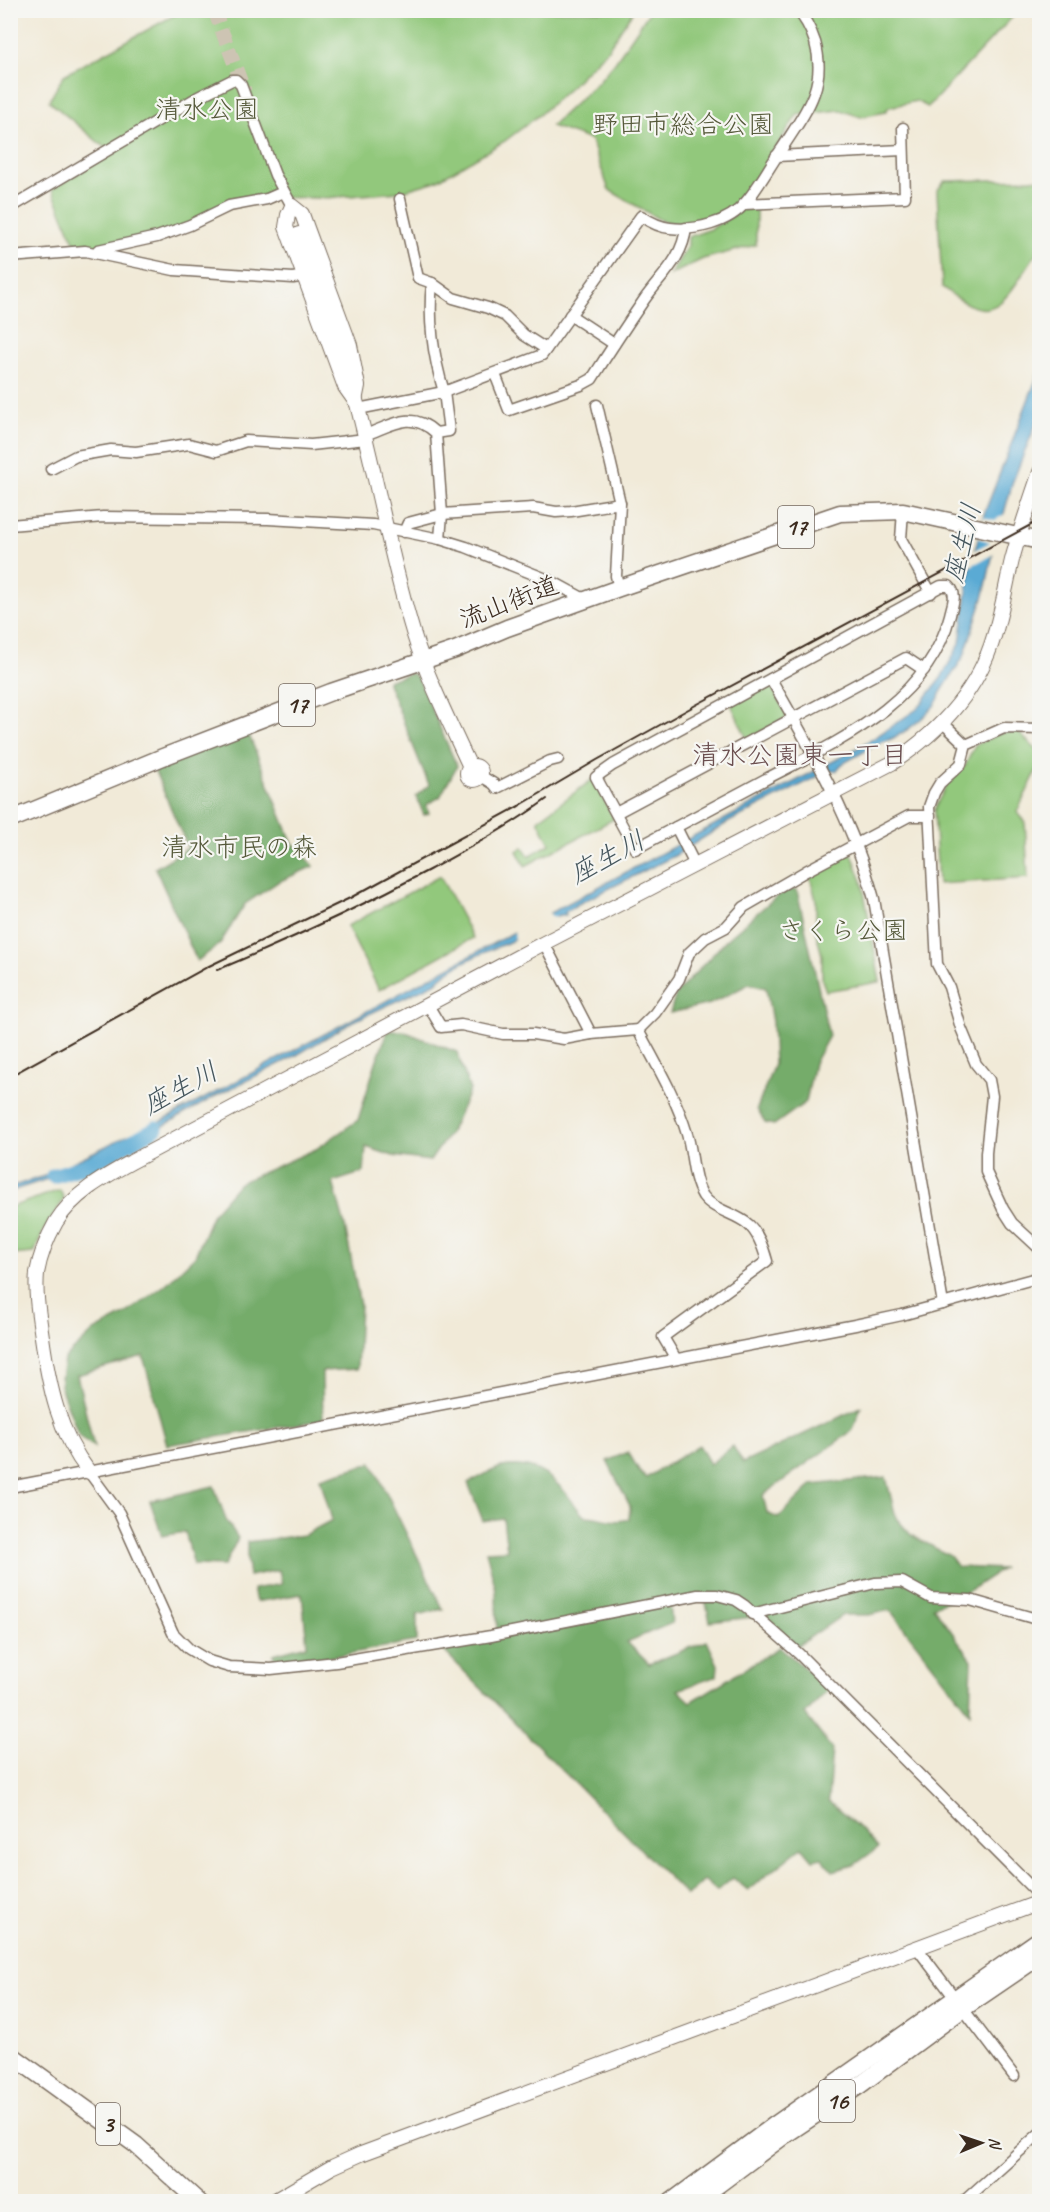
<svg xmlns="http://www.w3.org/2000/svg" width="1050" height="2212" font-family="Caveat,'Klee One',sans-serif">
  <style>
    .green { fill: #92c87b; stroke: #66794c; stroke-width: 1.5 }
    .forest { fill: #75ac6b; stroke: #586b44; stroke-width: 1.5 }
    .water { fill: #5aaad4; stroke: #4a6a79; stroke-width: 1.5 }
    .pier { fill: #f1ead8 }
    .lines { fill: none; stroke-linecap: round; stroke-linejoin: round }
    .river { stroke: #5aaad4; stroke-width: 15 }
    .tertiary-tunnel { stroke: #cdc4b3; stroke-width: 14; stroke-dasharray: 14 7; stroke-linecap: butt }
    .minor-casing { stroke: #7b6d5f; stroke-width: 13 }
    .tertiary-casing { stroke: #7b6d5f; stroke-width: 16 }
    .primary-casing { stroke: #7b6d5f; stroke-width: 19 }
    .trunk-casing { stroke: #7b6d5f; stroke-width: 19 }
    .minor { stroke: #fff; stroke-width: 10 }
    .tertiary { stroke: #fff; stroke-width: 14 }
    .primary { stroke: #fff; stroke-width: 16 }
    .trunk { stroke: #fff; stroke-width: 16 }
    .rail { stroke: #3b2a1e; stroke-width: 2 }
    .labels { text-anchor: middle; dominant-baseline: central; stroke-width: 4.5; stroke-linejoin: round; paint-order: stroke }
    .shield { fill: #f6f6f2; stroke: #73675e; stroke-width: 1.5 }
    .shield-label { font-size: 24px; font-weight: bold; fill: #3b2a1e }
    .park-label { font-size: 26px; fill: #55593a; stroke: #f6f6f2 }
    .street-label { font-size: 26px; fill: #3b2a1e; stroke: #f6f6f2 }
    .water-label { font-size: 27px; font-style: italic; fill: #46575e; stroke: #f6f6f2 }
    .neighbourhood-label { font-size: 27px; fill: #6b4f50; stroke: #f6f6f2 }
  </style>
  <rect width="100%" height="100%" fill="#f6f6f2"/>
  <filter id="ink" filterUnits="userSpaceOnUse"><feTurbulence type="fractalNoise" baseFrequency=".0167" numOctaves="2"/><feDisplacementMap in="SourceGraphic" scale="12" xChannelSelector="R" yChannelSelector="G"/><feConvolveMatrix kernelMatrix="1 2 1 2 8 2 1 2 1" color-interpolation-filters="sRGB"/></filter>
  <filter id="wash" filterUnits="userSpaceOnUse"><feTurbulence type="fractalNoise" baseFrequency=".008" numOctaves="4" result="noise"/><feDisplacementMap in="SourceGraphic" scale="24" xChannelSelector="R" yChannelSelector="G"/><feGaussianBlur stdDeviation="1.35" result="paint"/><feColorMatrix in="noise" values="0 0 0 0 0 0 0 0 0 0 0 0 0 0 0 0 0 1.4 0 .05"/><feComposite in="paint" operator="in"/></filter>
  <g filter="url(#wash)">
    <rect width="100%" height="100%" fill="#f1ead8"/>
    <!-- green -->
    <g class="green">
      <polygon points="182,11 633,11 608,49 567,90 539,115 505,141 436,181 399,192 325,198 255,197 171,231 89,248 77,249 52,189 111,153 49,101 64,75"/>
      <polygon points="650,11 1018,11 928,107 916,101 889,107 885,112 861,117 840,110 797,115 744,198 731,210 716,218 684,225 662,221 609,190 591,140 551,126 598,82 615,62"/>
      <path d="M1039 179C1040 200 1042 223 1040 243 1038 254 1027 266 1022 275 995 318 981 317 942 287L937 191 945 181Z"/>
      <polygon points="756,208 756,245 703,259 670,275 688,245 688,237 711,229 743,209"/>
      <polygon points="766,686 772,688 787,715 786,719 747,739 731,704"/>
      <polygon points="1017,731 1039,752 1039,766 1017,812 1025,821 1028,878 938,884 934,810 948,782 965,766 975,745 1001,733"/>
      <polygon points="593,779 614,819 525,866 517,851 523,847 529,856 550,844 538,820"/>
      <polygon points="849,853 852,854 862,881 880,982 826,991 822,980 822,955 816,933 816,900 809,873"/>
      <polygon points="440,876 473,938 379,990 347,926"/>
      <polygon points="60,1190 64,1199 44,1230 34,1253 11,1255 11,1207"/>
    </g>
    <!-- forest -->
    <g class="forest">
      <polygon points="411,673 418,678 457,766 440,797 426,805 429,813 424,815 416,796 429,785 387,681"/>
      <polygon points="247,730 292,842 314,866 278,882 245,904 219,945 197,961 155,868 188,848 153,767"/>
      <polygon points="787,890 797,890 829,1036 814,1063 806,1102 774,1125 765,1123 757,1109 774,1064 772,1022 766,988 749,984 710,1004 670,1013 676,994 729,937 771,901"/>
      <polygon points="388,1031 403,1031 457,1052 470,1090 451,1131 430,1161 393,1156 366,1147 364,1172 333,1182 345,1226 360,1305 357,1369 322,1371 323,1420 167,1445 143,1356 77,1375 94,1447 79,1436 60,1386 64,1359 94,1331 124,1315 165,1285 195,1256 213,1213 239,1183 316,1149 358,1120 376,1062"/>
      <path d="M861 1407 853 1430 763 1495 767 1513 778 1518 812 1485 886 1477 896 1518 911 1535 950 1556 958 1567 1002 1569 961 1596 933 1606 972 1660 970 1713 890 1610 869 1615H843L797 1646 762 1616 710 1622 705 1598 670 1606 672 1623 627 1642 649 1664 707 1641 718 1665 717 1676 678 1690 691 1702 780 1647 829 1689 805 1714 832 1749 828 1801 856 1825 878 1848 854 1865 833 1871 822 1858 813 1860 802 1847 748 1890 733 1878 717 1891 704 1880 687 1896 444 1651 497 1639 496 1590 486 1551 507 1550 503 1518 483 1521 468 1483C479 1478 491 1470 502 1467 527 1462 548 1472 564 1491 571 1499 576 1508 584 1516 600 1516 613 1524 629 1519L630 1506 607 1461 628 1452 640 1472 646 1478 699 1445 710 1464 733 1446 743 1463Z"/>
      <polygon points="372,1463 443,1609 417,1615 417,1641 309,1661 276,1662 273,1654 307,1645 302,1594 256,1602 253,1589 282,1584 279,1570 249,1576 247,1561 247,1542 304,1535 332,1520 320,1478"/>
      <polygon points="214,1486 226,1520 238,1538 224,1566 194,1565 185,1532 162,1536 150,1501"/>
    </g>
    <!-- water -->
    <path class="water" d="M1039 372V416L1013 481 993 553 984 595 964 656 940 694C938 709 897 741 883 741L842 764 836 771H828L727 823 676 855 578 904 565 912 566 915H559C542 924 526 934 509 942 486 952 452 964 435 983L352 1022 295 1056 214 1097 153 1132 63 1174 11 1191 10 1187 42 1177 127 1136 151 1127 852 751 874 738 917 709 941 678 960 643 970 570 984 514Z"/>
    <!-- pier -->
    <g class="pier">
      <polygon points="1008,512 996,553 967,568 971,552 990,542 978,538 983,517 995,520"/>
      <polygon points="546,910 552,916 560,918 515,942 514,928"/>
    </g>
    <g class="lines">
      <!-- river -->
      <polyline class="river" points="53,1176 94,1163 156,1128"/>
    </g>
  </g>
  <g filter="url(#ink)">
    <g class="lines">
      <!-- tertiary-tunnel -->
      <polyline class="tertiary-tunnel" points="214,10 245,92"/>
      <!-- minor casing -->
      <g class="minor-casing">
        <g id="minor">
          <polyline points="776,156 903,150"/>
          <polyline points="400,199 418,278 432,283 453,298 488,308 505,316 524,335 546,349"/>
          <polyline points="744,204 905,197 903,128"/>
          <polyline points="10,208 198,97 232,80 236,80 241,85 275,175 292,206"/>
          <polyline points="98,250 157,237 190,225 229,206 267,199 283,192"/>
          <polyline points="10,257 85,251 174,270 293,278 305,276"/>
          <path d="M432 283C428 321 433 356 444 392"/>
          <polyline points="570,315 614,344"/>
          <path d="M495 374 509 410 581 385 592 379C609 352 626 326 644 300 661 276 683 258 686 228"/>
          <polyline points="597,405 620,503"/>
          <path d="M358 409 444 392 542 355 641 216C650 222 659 227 670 228 695 231 729 223 745 203 759 187 769 167 781 150 804 114 828 87 815 42 811 30 806 19 797 10"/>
          <polyline points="436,433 449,431 444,392"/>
          <path d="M365 435C391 426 411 409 436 433L442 514 440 539"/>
          <polyline points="51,469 76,456 111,450 136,452 189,444 216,451 246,441 311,445 366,439"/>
          <polyline points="903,511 901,539 931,593"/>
          <polyline points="10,525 103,517 268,519 373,525 440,539 466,547 551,581 586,600"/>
          <polyline points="404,532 408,523 442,514 533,508 556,512 571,511 620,503 616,576 619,588"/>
          <path d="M941 586H949C958 594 952 605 950 615 928 703 837 742 764 780 721 803 678 826 635 849L596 777 613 765Z"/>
          <path d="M771 679C811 749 853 821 874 899L943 1304"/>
          <polyline points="943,723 966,745"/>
          <polyline points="1040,729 1004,728 966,745 961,764 940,783 934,793 929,807 937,964 949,987 961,1028 976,1064 989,1080 992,1096 986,1153 986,1172 1003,1209 1012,1223 1040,1249"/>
          <polyline points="481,776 494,784 497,788 550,761 558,759"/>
          <polyline points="616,813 906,658 924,670"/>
          <polyline points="676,827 695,865"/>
          <polyline points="544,943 591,1034"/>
          <polyline points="428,1005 441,1027 461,1025 503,1034 533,1034 564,1039 591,1034 638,1030 655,1013 679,979 689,953 705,938 726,927 744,907 806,871 909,816 930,816"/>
          <path d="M638 1030C656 1064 676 1097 687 1134 693 1153 692 1178 703 1196 714 1211 736 1213 749 1225 759 1234 764 1250 767 1261L663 1337 676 1359"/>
          <polyline points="89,1472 119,1513 173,1633 189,1649 209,1661 229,1667 271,1669 336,1662 491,1636 698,1595 717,1595 736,1600 745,1606 799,1654 1040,1896"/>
          <polyline points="10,1487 855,1325 902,1315 1040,1277"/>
          <polyline points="752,1614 875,1583 902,1582 931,1598 970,1600 1040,1620"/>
          <polyline points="917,1948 1014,2076"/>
          <polyline points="963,2202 1040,2133"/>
        </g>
      </g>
      <!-- tertiary casing -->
      <g class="tertiary-casing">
        <g id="tertiary">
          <polygon points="292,206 302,214 307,228 350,345 358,386 355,401 345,387 286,227 288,215"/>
          <path d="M299 234C316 279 334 325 348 371 373 457 387 546 413 632 427 678 450 723 470 767"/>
          <circle cx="474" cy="773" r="7"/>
          <path d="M89 1472C58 1432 49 1386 42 1337 39 1316 35 1295 37 1273 40 1256 47 1238 56 1222 74 1193 104 1177 133 1161L544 943 892 763C939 732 978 691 994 636 1002 611 1006 585 1012 560 1020 530 1030 501 1040 472"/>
          <polyline points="272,2202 332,2167 361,2154 1040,1902"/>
        </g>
      </g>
      <!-- primary casing -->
      <g class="primary-casing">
        <g id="primary">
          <polyline points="10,820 163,757 331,692 455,650 507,628 619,588 840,513 903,511 1040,541"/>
          <polyline points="10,2054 136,2145 199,2202"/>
        </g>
      </g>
      <!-- trunk casing -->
      <g class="trunk-casing">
        <g id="trunk">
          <polyline points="671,2202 776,2124 1040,1939"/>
          <polyline points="695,2202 785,2135 860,2085 964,2008 1040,1956"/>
        </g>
      </g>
      <!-- minor -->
      <use href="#minor" class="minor"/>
      <!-- tertiary -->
      <use href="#tertiary" class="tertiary"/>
      <!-- primary -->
      <use href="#primary" class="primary"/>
      <!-- trunk -->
      <use href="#trunk" class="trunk"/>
      <!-- rail -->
      <g class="rail">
        <path d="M217 970C289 940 360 907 429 870 469 848 510 826 547 799"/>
        <polyline points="10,1076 207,967 350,898 519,806 597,760 694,706 1040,520"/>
      </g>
    </g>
  </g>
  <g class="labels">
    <!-- shield labels -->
    <g class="shield">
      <rect x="778" y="506" width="36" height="42" rx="4.5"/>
      <rect x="279" y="684" width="36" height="42" rx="4.5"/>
      <rect x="819" y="2080" width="36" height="42" rx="4.5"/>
      <rect x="96" y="2103" width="24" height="42" rx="4.5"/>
    </g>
    <g class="shield-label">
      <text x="796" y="527">17</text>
      <text x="297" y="705">17</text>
      <text x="837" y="2101">16</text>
      <text x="108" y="2124">3</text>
    </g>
    <!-- park labels -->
    <g class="park-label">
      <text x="207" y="109">清水公園</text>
      <text x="683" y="124">野田市総合公園</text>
      <text x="239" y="847">清水市民の森</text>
      <text x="843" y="930">さくら公園</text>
    </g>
    <!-- street labels -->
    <g class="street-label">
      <text transform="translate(509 602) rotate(-21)">流山街道</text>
    </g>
    <!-- water labels -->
    <g class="water-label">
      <text transform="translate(962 543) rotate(-76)">座生川</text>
      <text transform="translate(607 857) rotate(-28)">座生川</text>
      <text transform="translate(180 1088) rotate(-28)">座生川</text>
    </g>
    <!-- neighbourhood labels -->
    <g class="neighbourhood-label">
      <text x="800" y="755">清水公園東一丁目</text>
    </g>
  </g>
  <!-- margin -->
  <rect width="1050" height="2212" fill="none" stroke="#f6f6f2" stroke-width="36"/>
  <!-- north arrow -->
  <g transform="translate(981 2143) rotate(88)" stroke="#f6f6f2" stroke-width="4.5" paint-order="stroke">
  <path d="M0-4.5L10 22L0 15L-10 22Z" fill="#3b2a1e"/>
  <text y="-9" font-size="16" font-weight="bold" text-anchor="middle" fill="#3b2a1e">N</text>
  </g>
</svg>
